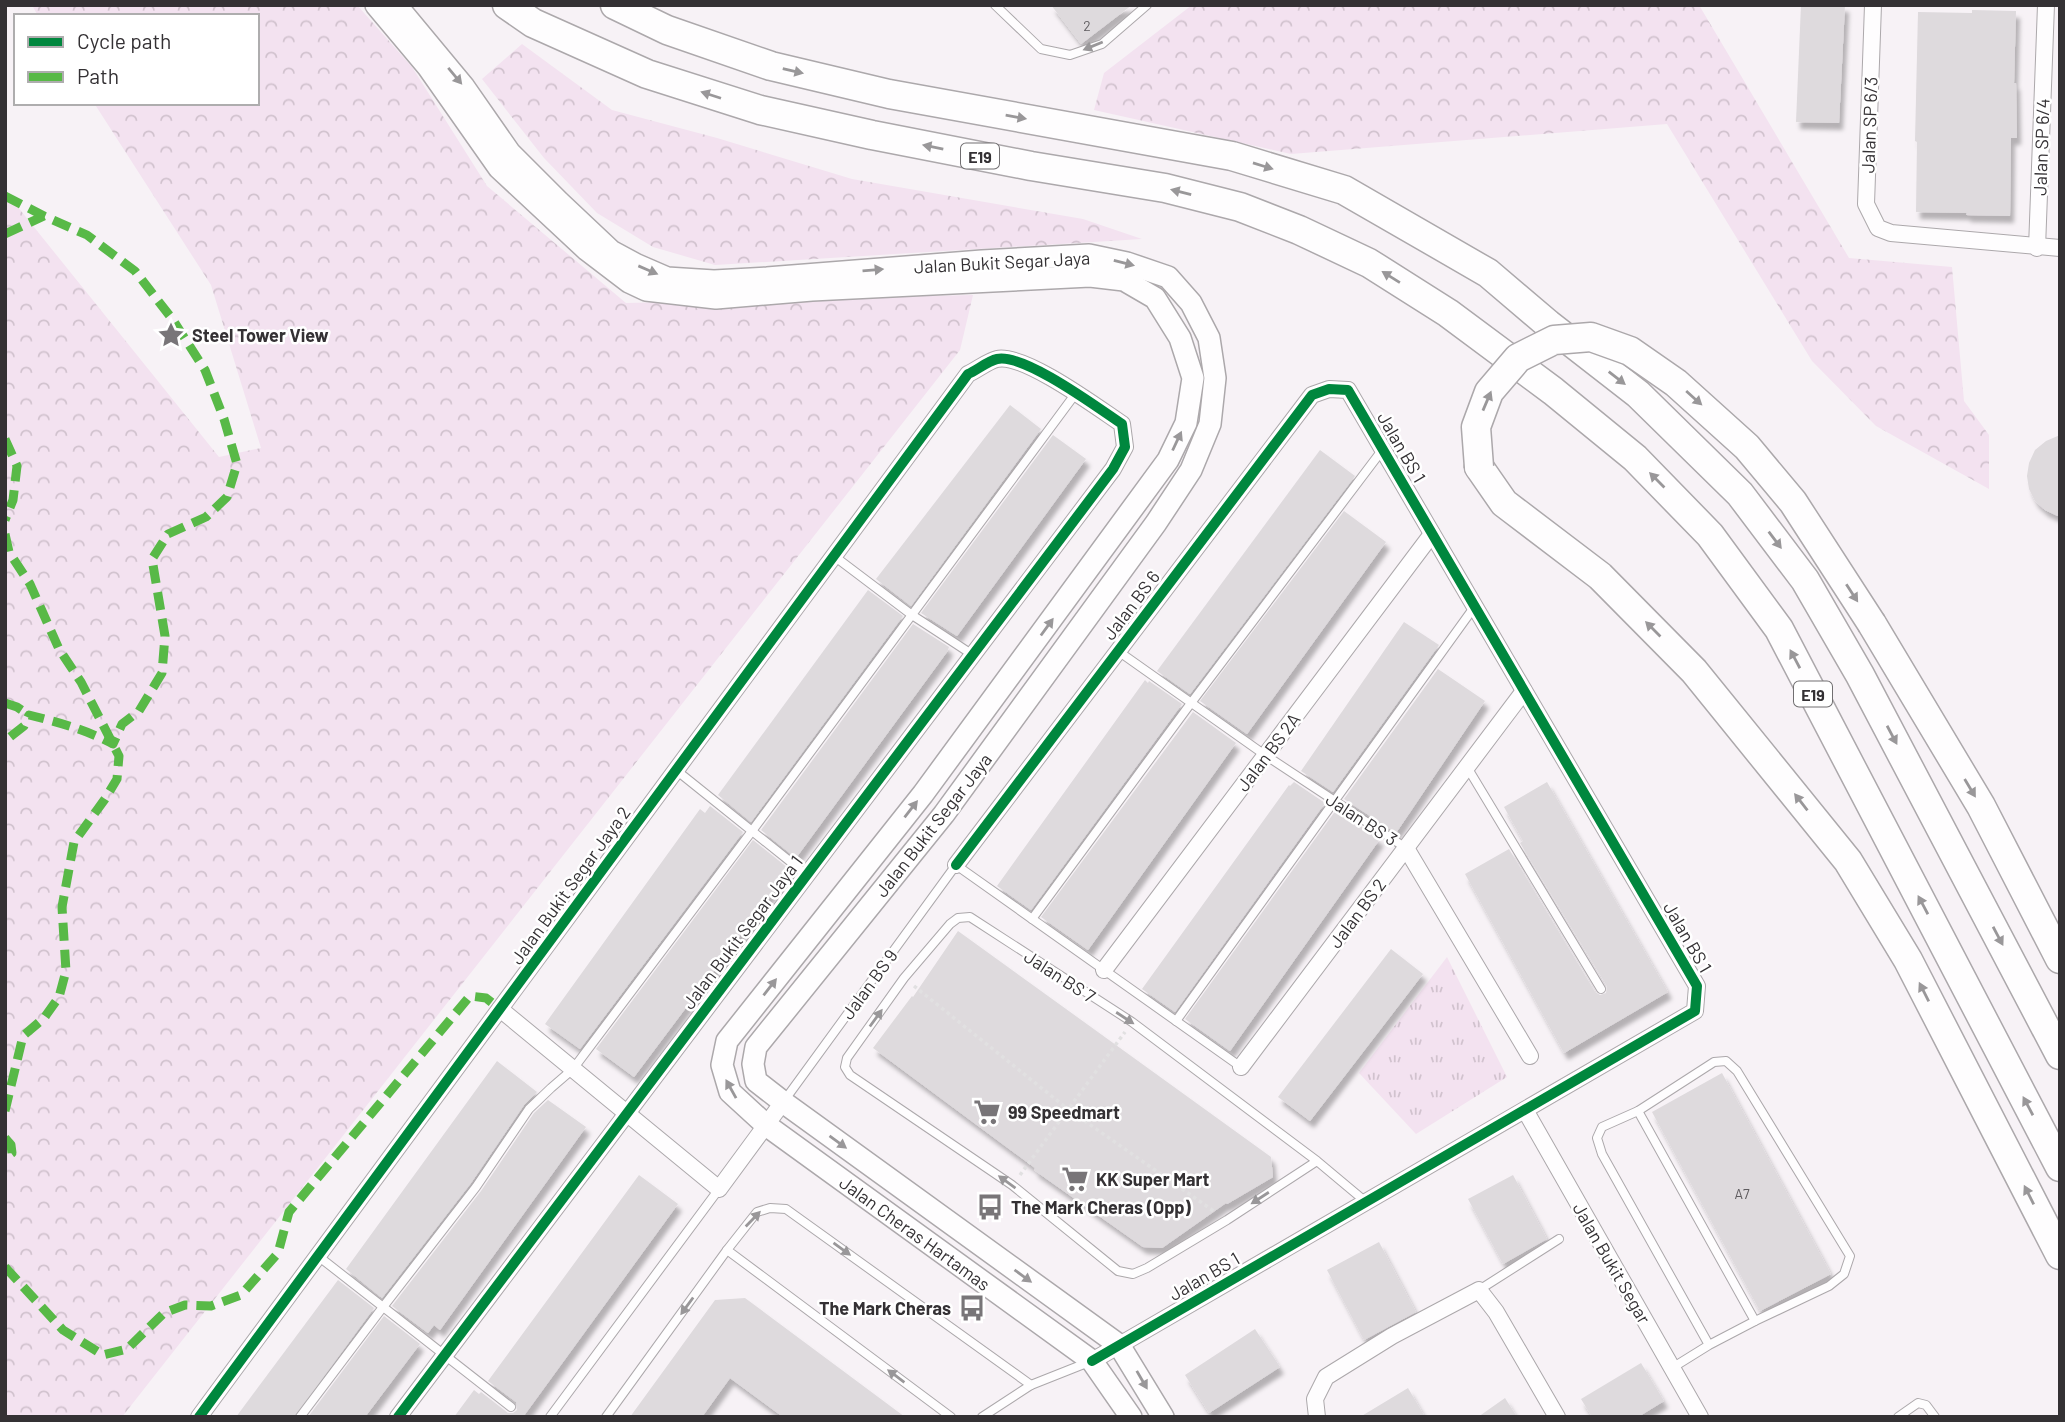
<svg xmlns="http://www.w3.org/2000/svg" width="2065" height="1422" font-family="Barlow,sans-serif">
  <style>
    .grass { fill: url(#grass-tufts) }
    .forest { fill: url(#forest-crowns) }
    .building { fill: #dedadd; filter: url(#shadow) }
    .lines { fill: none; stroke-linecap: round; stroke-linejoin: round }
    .lane-casing { stroke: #aca8ab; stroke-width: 10 }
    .street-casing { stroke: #aca8ab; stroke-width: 18 }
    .secondary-casing { stroke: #aca8ab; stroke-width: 24 }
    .highway-casing { stroke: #aca8ab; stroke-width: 31 }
    .path { stroke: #e1e0e1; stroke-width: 3.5; stroke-dasharray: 3.5 3.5; stroke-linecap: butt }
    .lane { stroke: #fefdfe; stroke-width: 8 }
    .street { stroke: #fefdfe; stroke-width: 16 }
    .secondary { stroke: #fefdfe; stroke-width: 21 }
    .highway { stroke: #fefdfe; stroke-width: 28 }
    .highway-bridge-casing { stroke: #aca8ab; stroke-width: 31; stroke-linecap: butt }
    .highway-bridge { stroke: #fefdfe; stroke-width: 28 }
    .quiet { stroke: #58b947; stroke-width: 9; stroke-dasharray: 18 9; stroke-linecap: butt }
    .cycleway-casing { stroke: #fff; stroke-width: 15 }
    .cycleway { stroke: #00873e; stroke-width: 10 }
    .oneway { fill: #999799 }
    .labels { text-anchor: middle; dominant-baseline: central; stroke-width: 5; stroke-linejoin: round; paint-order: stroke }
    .number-label { font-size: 14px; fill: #5e5b5e }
    .shield { fill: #fff; stroke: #716f71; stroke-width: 2 }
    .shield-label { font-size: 16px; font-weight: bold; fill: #343134 }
    .street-label { font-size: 18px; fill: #343134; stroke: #fff }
    .poi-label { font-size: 18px; font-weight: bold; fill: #343134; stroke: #fff; text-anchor: start }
  </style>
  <defs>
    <pattern id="grass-tufts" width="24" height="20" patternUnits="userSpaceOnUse" patternTransform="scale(1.75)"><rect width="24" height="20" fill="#f3e2f0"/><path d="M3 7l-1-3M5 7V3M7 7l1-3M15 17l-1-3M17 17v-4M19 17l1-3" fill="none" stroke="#d1c2ce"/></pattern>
    <pattern id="forest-crowns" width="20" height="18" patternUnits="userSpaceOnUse" patternTransform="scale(1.75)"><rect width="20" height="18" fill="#f3e2f0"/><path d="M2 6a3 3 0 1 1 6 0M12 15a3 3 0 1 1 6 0" fill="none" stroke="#d1c2ce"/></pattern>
    <filter id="shadow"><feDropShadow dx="4" dy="7" stdDeviation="2" flood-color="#0004"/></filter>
  </defs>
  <rect width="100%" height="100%" fill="#f7f2f6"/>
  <!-- grass -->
  <polygon class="grass" points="1447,957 1507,1077 1416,1134 1359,1073"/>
  <!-- forest -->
  <g class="forest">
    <polygon points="32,5 357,5 412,67 487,186 626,303 973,295 960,350 122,1417 5,1417 5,191 219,457 261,448 211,285 94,103 257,103 257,16 38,16"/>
    <polygon points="1192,5 1699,5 1849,258 1952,267 1964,401 1989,435 1989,489 1876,426 1812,361 1667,124 1291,154 1094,110 1104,73"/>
    <polygon points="522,44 612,110 717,138 852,179 1083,219 1142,239 715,265 653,247 597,213 544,158 482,79"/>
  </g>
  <!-- building -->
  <g class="building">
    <polygon points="1051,5 1132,5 1081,44"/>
    <polygon points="1801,5 1845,5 1839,123 1796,122"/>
    <polygon points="1972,10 2016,11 2014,83 2016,83 2017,138 2011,138 2010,216 1966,215 1967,213 1916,212 1917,142 1915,141 1918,12 1972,13"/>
    <polygon points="1010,405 1041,429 911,606 876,579"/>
    <polygon points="1053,435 1086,459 957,636 921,613"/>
    <polygon points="2060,435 2060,517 2045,510 2035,501 2029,489 2027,476 2029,463 2035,450 2046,441"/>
    <polygon points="1320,450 1355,476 1190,694 1157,671"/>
    <polygon points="1344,511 1386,542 1247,734 1200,701"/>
    <polygon points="868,590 903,616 751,822 718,795"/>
    <polygon points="1404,622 1439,645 1333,792 1301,771"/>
    <polygon points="913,624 949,647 947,652 796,858 761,830"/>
    <polygon points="1438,669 1485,701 1396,833 1344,799"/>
    <polygon points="1145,680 1148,683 1149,681 1182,704 1031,910 997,886"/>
    <polygon points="1193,712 1236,743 1088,950 1041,917"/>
    <polygon points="1294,782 1325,803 1175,1012 1142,989 1289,785 1290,786"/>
    <polygon points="1547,782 1668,992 1564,1053 1465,874 1509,849 1595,992 1600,995 1606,993 1607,986 1520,843 1523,841 1504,807"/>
    <polygon points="710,806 743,832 580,1049 545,1024 700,809 705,813"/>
    <polygon points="1336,810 1380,839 1230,1051 1185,1019"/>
    <polygon points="753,840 788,868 786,872 787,873 634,1077 596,1049"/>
    <polygon points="958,931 1271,1157 1273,1177 1227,1204 1226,1203 1162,1248 1143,1247 1034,1170 1035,1168 873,1048 912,996 913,997"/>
    <polygon points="1391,949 1423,974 1310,1121 1278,1097"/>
    <polygon points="497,1061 537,1092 524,1105 471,1183 382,1298 346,1269"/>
    <polygon points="1722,1073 1831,1274 1760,1311 1652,1112"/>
    <polygon points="548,1100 586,1127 440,1330 434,1325 428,1333 392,1306 481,1191 534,1113"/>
    <polygon points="639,1175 678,1204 523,1417 454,1417 474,1390 479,1394 481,1392 508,1413 513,1413 517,1410 516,1402 488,1381"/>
    <polygon points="1513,1175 1547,1239 1503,1264 1468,1199"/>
    <polygon points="1379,1242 1416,1312 1364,1340 1327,1270"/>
    <polygon points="338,1280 374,1308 294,1417 236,1417"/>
    <polygon points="745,1298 905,1417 783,1417 730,1378 702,1417 630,1417 715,1300"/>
    <polygon points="384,1316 420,1344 365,1417 308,1417"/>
    <polygon points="1255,1329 1280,1367 1209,1413 1185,1375"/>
    <polygon points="1641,1363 1664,1401 1638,1417 1592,1417 1581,1399"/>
    <polygon points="1408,1388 1425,1417 1360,1417"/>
    <polygon points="1505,1398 1517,1417 1478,1417"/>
  </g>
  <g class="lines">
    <!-- lane casing -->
    <g class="lane-casing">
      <g id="lane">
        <polyline points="995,5 1041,49 1070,55 1102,44 1147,5"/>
        <polyline points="834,556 912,615 973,655"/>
        <polyline points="1118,651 1265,755 1406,848"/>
        <polyline points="1467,767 1601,989"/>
        <polyline points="676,770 807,875"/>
        <polyline points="1032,919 1191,703 1383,449"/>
        <polyline points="1176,1021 1475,606"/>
        <polyline points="784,1101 956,865 1241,1067"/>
        <polyline points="1638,1111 1755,1321"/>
        <polyline points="1317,1161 1227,1220 1147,1268 1133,1274 1118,1271 1012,1185 850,1075 845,1067 847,1058 904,978 950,924 958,918 970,917 1132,1022 1317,1161 1366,1202"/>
        <polyline points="318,1256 511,1407"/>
        <polyline points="1479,1290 1559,1239"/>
        <polyline points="1672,1368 1709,1345 1755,1321 1829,1286 1844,1274 1850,1256 1737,1071 1726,1061 1714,1062 1638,1111 1602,1127 1597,1138 1602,1154 1709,1345"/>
        <polyline points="300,1417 383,1307 476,1187 529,1109 551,1088 573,1069 752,831 1076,393"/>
        <polyline points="550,1417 719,1189"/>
        <polyline points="606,1417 727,1250"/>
        <polyline points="951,1417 727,1250 757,1212 770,1208 786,1209 1031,1385"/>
        <polyline points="982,1417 1031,1385 1089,1362"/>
        <polyline points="1898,1417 1918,1403 1926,1405 1935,1417"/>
      </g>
    </g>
    <!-- street casing -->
    <g class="street-casing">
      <g id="street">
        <polyline points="1873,5 1866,204 1878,228 1891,233 2060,248"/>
        <polyline points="2037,248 2046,5"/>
        <polyline points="1406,848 1530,1056"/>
        <polyline points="956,865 1312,395 1329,389 1348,390 1697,986 1695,1011 1092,1361"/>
        <polyline points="1104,970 1432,534"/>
        <polyline points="500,1009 719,1189 783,1102"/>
        <polyline points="1241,1067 1524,691"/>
        <polyline points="1525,1110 1700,1417"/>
        <path d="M199 1417 968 374C977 370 988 361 997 359 1024 353 1098 408 1122 424L1125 447 1113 469 398 1417"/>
        <polyline points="1317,1417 1315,1399 1326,1377 1392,1336 1479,1290 1496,1312 1557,1417"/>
      </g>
    </g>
    <!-- secondary casing -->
    <g class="secondary-casing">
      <g id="secondary">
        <polyline points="376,5 428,67 499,168 587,250 629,282 646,290 716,298 812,290 1090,276 1124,280 1155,298 1180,338 1193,378 1186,423 1168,460 923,794 727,1041 722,1065 730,1092 766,1125 1092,1361 1131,1417"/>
        <polyline points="396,5 464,87 510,153 559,202 611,251 637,265 667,278 714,281 767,278 982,261 1089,255 1127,263 1168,277 1191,303 1209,338 1215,378 1210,424 1191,470 1156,523 944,814 756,1047 753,1064 756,1081 783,1102 1119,1345 1163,1417"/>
      </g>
    </g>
    <!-- highway casing -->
    <g class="highway-casing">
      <g id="highway">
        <polyline points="507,5 533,23 647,74 760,110 872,135 1031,166 1165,188 1240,207 1299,230 1369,263 1448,313 1553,391 1635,458 1710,535 1779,629 2060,1167"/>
        <polyline points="615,5 667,30 771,66 889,94 1232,156 1344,190 1488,273 1548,324 1638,394 1740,494 1805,580 1860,675 2060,1055"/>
        <polyline points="1479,467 1504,503 1600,576 1694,671 1848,861 1908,960 2060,1255"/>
        <polyline points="1872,624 1981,806 2060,959"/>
      </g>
    </g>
    <!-- path -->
    <g class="path">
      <polyline points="914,986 1069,1110 1215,1212"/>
      <polyline points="1020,1175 1125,1032"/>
    </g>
    <!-- lane -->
    <use href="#lane" class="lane"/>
    <!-- street -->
    <use href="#street" class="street"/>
    <!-- secondary -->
    <use href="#secondary" class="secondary"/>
    <!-- highway -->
    <use href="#highway" class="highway"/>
    <!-- highway-bridge casing -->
    <g class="highway-bridge-casing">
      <polyline id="highway-bridge" points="1479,467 1476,427 1489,392 1518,358 1554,340 1591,337 1630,351 1676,383 1747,447 1793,502 1872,624"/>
    </g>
    <!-- highway-bridge -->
    <use href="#highway-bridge" class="highway-bridge"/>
    <!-- quiet -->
    <g class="quiet">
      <path d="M5 196 44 216 87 235 135 271 173 320 205 370 224 419 237 464 227 497 206 517 168 534 152 559 165 636 162 673 139 711 122 724 113 744C87 730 58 722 29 715L24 726 5 741"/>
      <polyline points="5,234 44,216"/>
      <polyline points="5,439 17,466 13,500 5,520"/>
      <polyline points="5,534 9,552 30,584 59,649 81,682 119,756 117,779 105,799 74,842 62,907 66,971 59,997 44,1018 23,1036 5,1111"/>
      <polyline points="5,703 17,707 29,715"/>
      <polyline points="5,1138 11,1145 12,1153 5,1158"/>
      <polyline points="5,1267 63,1330 103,1355 127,1349 164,1313 185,1305 211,1306 241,1295 278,1253 289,1212 470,996 486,998 500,1009"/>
    </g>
    <!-- cycleway casing -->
    <g class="cycleway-casing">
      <g id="cycleway">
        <polyline points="956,865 1312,395 1329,389 1348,390 1697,986 1695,1011 1092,1361"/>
        <path d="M199 1417 968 374C977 370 988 361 997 359 1024 353 1098 408 1122 424L1125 447 1113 469 398 1417"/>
      </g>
    </g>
    <!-- cycleway -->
    <use href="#cycleway" class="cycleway"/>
  </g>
  <!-- one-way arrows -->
  <defs><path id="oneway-solid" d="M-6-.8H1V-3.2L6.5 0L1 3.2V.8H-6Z" transform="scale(1.75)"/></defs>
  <g class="oneway">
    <use href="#oneway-solid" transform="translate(1093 46) rotate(158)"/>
    <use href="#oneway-solid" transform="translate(793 71) rotate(13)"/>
    <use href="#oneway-solid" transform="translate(455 76) rotate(50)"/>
    <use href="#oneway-solid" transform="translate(711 95) rotate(-162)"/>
    <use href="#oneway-solid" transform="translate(1016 117) rotate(10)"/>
    <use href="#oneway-solid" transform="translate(933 147) rotate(-169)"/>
    <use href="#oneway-solid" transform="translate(1263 166) rotate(17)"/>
    <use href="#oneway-solid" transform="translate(1181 192) rotate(-166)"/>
    <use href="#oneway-solid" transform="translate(1124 263) rotate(14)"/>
    <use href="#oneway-solid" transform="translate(648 270) rotate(23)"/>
    <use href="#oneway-solid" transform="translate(873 270) rotate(-5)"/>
    <use href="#oneway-solid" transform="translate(1391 277) rotate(-148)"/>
    <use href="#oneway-solid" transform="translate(1617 378) rotate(38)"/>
    <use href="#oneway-solid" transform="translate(1694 398) rotate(42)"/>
    <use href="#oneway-solid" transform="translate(1487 401) rotate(-67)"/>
    <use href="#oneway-solid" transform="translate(1177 441) rotate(-65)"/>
    <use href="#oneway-solid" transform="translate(1657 480) rotate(-135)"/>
    <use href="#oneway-solid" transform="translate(1775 540) rotate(53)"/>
    <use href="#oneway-solid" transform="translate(1852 593) rotate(57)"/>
    <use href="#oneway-solid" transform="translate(1047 627) rotate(-54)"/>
    <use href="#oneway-solid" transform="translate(1653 629) rotate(-135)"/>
    <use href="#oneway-solid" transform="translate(1795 659) rotate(-118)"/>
    <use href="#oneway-solid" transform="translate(1892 735) rotate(62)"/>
    <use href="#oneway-solid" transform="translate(1970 788) rotate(59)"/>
    <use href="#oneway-solid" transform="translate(1801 802) rotate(-128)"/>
    <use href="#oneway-solid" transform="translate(911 809) rotate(-52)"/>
    <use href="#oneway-solid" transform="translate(1923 905) rotate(-118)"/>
    <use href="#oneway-solid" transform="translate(1998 936) rotate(62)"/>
    <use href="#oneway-solid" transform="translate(770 987) rotate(-52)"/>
    <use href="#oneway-solid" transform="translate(1924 992) rotate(-117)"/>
    <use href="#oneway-solid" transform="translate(876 1018) rotate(-54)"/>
    <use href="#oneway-solid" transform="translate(1125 1018) rotate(33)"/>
    <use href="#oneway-solid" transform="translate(731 1089) rotate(-119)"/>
    <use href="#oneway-solid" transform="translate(2028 1106) rotate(-118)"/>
    <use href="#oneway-solid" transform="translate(838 1142) rotate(36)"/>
    <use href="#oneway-solid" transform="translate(1007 1182) rotate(-144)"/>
    <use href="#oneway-solid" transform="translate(2029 1195) rotate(-117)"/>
    <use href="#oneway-solid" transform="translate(1260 1198) rotate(147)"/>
    <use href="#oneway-solid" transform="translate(753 1219) rotate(-46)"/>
    <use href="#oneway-solid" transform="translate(842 1249) rotate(36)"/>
    <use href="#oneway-solid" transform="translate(1023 1276) rotate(36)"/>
    <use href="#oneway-solid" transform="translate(687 1306) rotate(126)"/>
    <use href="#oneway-solid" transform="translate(896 1376) rotate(-143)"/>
    <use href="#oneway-solid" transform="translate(1142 1380) rotate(60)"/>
  </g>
  <!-- icons -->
  <defs>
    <g id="sight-bare" transform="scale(2.1)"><path d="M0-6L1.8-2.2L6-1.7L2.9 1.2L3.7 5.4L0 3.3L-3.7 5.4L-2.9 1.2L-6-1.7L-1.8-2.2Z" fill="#787578" stroke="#fff" stroke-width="2.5" paint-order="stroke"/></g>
    <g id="supermarket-bare" transform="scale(2.1)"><path d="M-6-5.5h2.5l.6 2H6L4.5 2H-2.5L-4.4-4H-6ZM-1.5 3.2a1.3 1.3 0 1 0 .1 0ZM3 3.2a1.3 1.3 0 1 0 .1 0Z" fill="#787578" stroke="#fff" stroke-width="2.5" paint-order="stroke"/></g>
    <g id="bus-bare" transform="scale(2.1)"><path d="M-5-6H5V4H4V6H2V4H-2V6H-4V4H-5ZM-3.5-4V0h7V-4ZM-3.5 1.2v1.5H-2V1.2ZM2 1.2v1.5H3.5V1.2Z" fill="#787578" stroke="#fff" stroke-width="2.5" paint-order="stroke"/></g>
  </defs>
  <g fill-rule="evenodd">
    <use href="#sight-bare" x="171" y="335"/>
    <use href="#supermarket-bare" x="987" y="1112"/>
    <use href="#supermarket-bare" x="1075" y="1179"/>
    <use href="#bus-bare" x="990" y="1207"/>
    <use href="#bus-bare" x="972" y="1308"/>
  </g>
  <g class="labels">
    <!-- number labels -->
    <g class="number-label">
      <text x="1087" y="25">2</text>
      <text x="1742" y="1193">A7</text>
    </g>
    <!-- shield labels -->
    <g class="shield">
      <rect x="961" y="143.5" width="38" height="25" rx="5"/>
      <rect x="1794" y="681.5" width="38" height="25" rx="5"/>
    </g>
    <g class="shield-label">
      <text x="980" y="156">E19</text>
      <text x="1813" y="694">E19</text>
    </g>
    <!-- street labels -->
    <g class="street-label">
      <text transform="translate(1869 125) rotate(-88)">Jalan SP 6/3</text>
      <text transform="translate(2041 147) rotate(-88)">Jalan SP 6/4</text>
      <text transform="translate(1002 262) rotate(-3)">Jalan Bukit Segar Jaya</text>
      <text transform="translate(1402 447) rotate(60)">Jalan BS 1</text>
      <text transform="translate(1131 605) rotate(-53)">Jalan BS 6</text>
      <text transform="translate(1268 752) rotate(-53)">Jalan BS 2A</text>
      <text transform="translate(1362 819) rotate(33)">Jalan BS 3</text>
      <text transform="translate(933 825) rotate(-52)">Jalan Bukit Segar Jaya</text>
      <text transform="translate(570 885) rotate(-54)">Jalan Bukit Segar Jaya 2</text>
      <text transform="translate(1357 913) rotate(-53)">Jalan BS 2</text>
      <text transform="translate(742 932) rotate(-53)">Jalan Bukit Segar Jaya 1</text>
      <text transform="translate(1688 937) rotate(60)">Jalan BS 1</text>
      <text transform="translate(1060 976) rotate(33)">Jalan BS 7</text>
      <text transform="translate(869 984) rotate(-54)">Jalan BS 9</text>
      <text transform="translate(915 1233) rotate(36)">Jalan Cheras Hartamas</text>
      <text transform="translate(1612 1263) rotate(60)">Jalan Bukit Segar</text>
      <text transform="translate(1204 1276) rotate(-30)">Jalan BS 1</text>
    </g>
    <!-- poi labels -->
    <g class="poi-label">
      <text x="192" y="335">Steel Tower View</text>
      <text x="1008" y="1112">99 Speedmart</text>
      <text x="1096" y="1179">KK Super Mart</text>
      <text x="1011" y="1207">The Mark Cheras (Opp)</text>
      <text x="951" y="1308" text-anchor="end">The Mark Cheras</text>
    </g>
  </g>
  <!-- border -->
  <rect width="2065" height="1422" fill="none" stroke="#343134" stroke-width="14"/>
  <!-- legend -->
  <rect x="14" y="14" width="245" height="91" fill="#ffffff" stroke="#aeadae" stroke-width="2"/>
  <rect x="28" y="37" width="35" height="10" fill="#00873e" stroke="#aeadae" stroke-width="2"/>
  <text x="77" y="49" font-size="21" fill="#343134">Cycle path</text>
  <rect x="28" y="72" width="35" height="10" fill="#58b947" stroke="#aeadae" stroke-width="2"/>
  <text x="77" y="84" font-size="21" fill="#343134">Path</text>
</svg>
